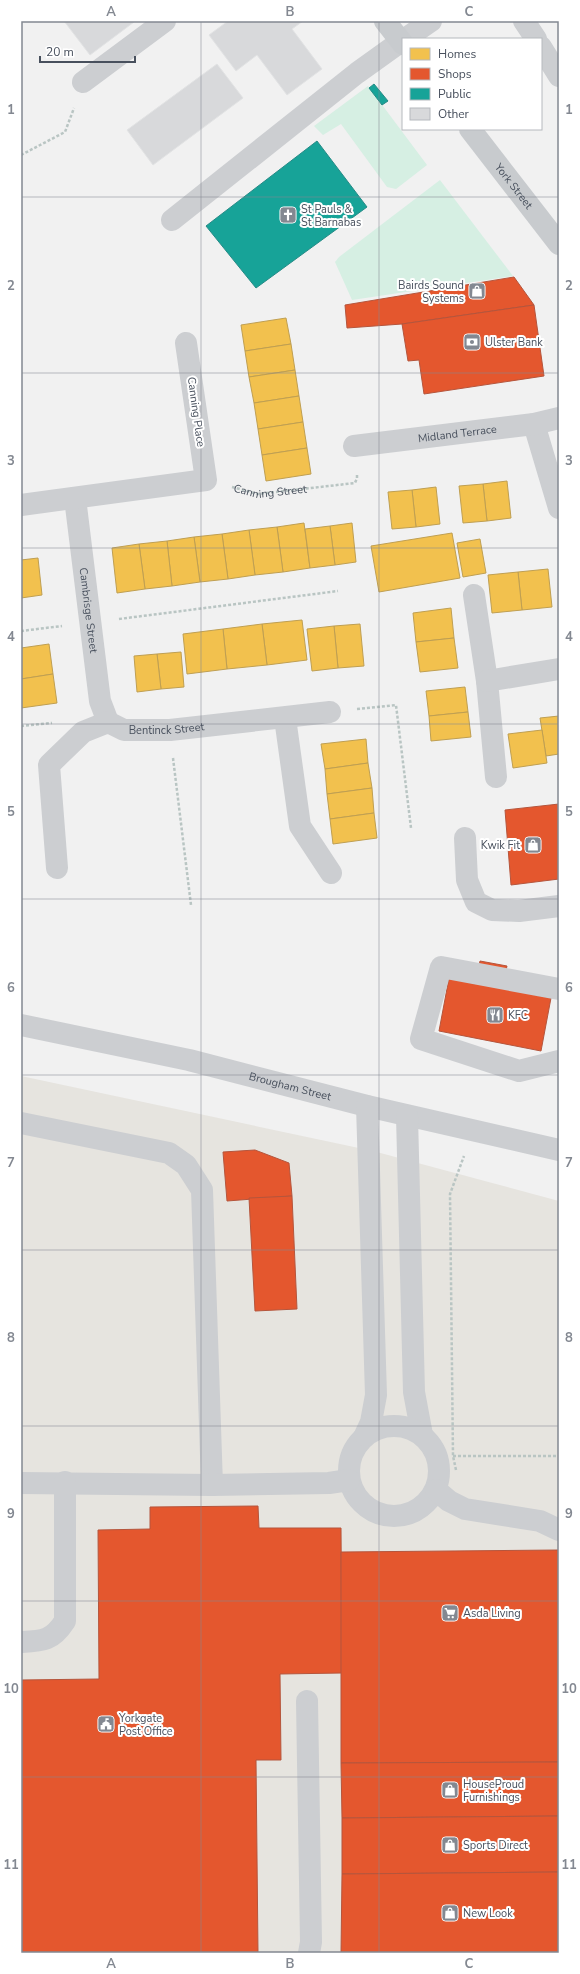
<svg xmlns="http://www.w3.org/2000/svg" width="580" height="1974" font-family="'Nunito Sans',sans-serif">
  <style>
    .commercial { fill: #e6e4df }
    .green { fill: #d6efe3 }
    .homes { fill: #f2c14e; stroke: #bf9f52 }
    .shops { fill: #e4572e; stroke: #b5553c }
    .public { fill: #17a398; stroke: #268a86 }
    .building { fill: #d8d9db; stroke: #e2e3e4 }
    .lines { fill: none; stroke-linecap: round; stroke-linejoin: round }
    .path { stroke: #b9c5c3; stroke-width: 2.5; stroke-dasharray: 3 2; stroke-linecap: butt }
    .minor { stroke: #ccced1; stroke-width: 22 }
    .major { stroke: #c8cbce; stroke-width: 22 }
    .grid { fill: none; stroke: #838891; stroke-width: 1; stroke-opacity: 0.55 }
    .labels { text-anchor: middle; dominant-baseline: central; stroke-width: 4; stroke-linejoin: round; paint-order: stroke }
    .street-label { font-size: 11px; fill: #48505d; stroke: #fff }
    .poi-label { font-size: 11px; fill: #48505d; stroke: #fff; text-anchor: start }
    .neatline { fill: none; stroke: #838891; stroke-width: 1.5 }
    .grid-label { font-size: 13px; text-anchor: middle; font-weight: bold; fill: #838891 }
  </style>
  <rect width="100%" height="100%" fill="#f1f1f1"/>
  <!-- commercial -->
  <polygon class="commercial" points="21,1076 373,1151 559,1201 559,1953 21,1953"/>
  <!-- green -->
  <g class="green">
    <polygon points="368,86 427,165 396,189 387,187 341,124 323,135 314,126"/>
    <polygon points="440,180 513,276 352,300 335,262 339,257"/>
  </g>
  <!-- homes -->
  <g class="homes">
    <polygon points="286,318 291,344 245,351 241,325"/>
    <polygon points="291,344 295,370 249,377 245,351"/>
    <polygon points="295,370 299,396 254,403 249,377"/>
    <polygon points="299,396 303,422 258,429 254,403"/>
    <polygon points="303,422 307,448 262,455 258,429"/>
    <polygon points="307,448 311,474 266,481 262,455"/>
    <polygon points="507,481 511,518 487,521 483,484"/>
    <polygon points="483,484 487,521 463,523 459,486"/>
    <polygon points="436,487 440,524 416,527 412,490"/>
    <polygon points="412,490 416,527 392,529 388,492"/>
    <polygon points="304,523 310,568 283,572 277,527"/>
    <polygon points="352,523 356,562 335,565 330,526"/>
    <polygon points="330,526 335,565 310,568 305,529"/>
    <polygon points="277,527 283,572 255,575 249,530"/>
    <polygon points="249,530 255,575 228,579 222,534"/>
    <polygon points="452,533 460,578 379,592 371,546"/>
    <polygon points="222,534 228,579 200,582 194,537"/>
    <polygon points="194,537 200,582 172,586 167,541"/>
    <polygon points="480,539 486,573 463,577 457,543"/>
    <polygon points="167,541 172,586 145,589 139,544"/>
    <polygon points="139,544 145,589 117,593 112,548"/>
    <polygon points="38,558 42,595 21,598 21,560"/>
    <polygon points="548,569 552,607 522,610 518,572"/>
    <polygon points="518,572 522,610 492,613 488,575"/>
    <polygon points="451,608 454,638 416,642 413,613"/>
    <polygon points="302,620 307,660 267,665 262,624"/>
    <polygon points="262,624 267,665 227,669 223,629"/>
    <polygon points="360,624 364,666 338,668 334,626"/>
    <polygon points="334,626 338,668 312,671 307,629"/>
    <polygon points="223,629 227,669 187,674 183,634"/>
    <polygon points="454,638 458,668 420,672 416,642"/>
    <polygon points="49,644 53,674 21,679 21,648"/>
    <polygon points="181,652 184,687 161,689 157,654"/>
    <polygon points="157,654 161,689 137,692 134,656"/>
    <polygon points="53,674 57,703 21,708 21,679"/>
    <polygon points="465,687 468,712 429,716 426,691"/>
    <polygon points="468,712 471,737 431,741 429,716"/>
    <polygon points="559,716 559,754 546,756 540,718"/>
    <polygon points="542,730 547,763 513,768 508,734"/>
    <polygon points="366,739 368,763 325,769 321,744"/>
    <polygon points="368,763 372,788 327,794 325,769"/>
    <polygon points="372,788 374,813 330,819 327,794"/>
    <polygon points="374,813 377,838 333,844 330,819"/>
  </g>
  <!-- shops -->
  <g class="shops">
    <polygon points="514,277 534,305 402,324 347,328 345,305"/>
    <polygon points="534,305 544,376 424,394 419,360 408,361 402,324"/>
    <polygon points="559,804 559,879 511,885 505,810"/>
    <polygon points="480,961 507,966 502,988 551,998 541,1051 439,1031 449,978 475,984"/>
    <polygon points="255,1150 289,1163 292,1196 227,1201 223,1152"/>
    <polygon points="292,1196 297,1309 255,1311 249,1198"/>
    <polygon points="258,1506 259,1528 341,1528 342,1673 280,1674 281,1760 256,1760 258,1953 21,1953 21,1680 99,1679 98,1530 150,1529 150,1507"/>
    <polygon points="559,1550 559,1762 341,1763 341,1552"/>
    <polygon points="559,1762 559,1816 342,1818 341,1763"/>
    <polygon points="559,1816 559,1872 342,1874 342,1818"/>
    <polygon points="559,1872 559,1953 341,1953 342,1874"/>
  </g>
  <!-- public -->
  <g class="public">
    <polygon points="374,84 388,101 382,105 369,88"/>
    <polygon points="317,141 367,207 256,288 206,226"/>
  </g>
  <!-- building -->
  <g class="building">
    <polygon points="64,21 133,21 134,22 90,55"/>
    <polygon points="228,21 303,21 292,29 322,69 287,95 257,55 236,71 209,35"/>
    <polygon points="217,64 243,98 153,165 127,130"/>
  </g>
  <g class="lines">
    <!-- path -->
    <g class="path">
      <polyline points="21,155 65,132 74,108"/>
      <path id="s1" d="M232 487 258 494 355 483 357 478V473"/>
      <polyline points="119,619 338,591"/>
      <polyline points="21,631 62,626"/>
      <polyline points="357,709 396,705 411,828"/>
      <polyline points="21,726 52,723"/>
      <polyline points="173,758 191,905"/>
      <polyline points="453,1456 559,1456"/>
      <polyline points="456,1470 453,1456 450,1194 464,1156"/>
    </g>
    <!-- minor -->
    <g class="minor">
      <polyline points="524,21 536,39"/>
      <polyline points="405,39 431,21"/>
      <polyline points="541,47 559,76"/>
      <polyline points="83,82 165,21"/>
      <polyline points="172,220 357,73 403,40"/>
      <polyline points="534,424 559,508"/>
      <path id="s2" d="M354 446 534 424 559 418"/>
      <path id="s3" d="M75 498 100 701 108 722"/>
      <polyline points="21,505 206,480 186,343"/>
      <polyline points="474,595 487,681 496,777"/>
      <polyline points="487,681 559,669"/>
      <polyline points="285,718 300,826 331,873"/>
      <polyline points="465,838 467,880 476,902 492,910 519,911 559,906"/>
      <path id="s4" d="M57 868 49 765 83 732 108 722 124 730H170L330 712"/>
      <polyline points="559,989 441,967 421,1039 519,1071 559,1061"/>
      <path id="s5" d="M21 1025 189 1060 367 1106 559 1150"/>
      <polyline points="407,1116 414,1392 422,1435"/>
      <polyline points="21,1123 169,1153 186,1165 202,1190 212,1485"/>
      <circle cx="394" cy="1471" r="45"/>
      <polyline points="365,1435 371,1422 376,1395 367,1106"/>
      <polyline points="21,1483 212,1485 329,1483 349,1480"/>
      <polyline points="436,1490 449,1501 465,1509 540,1521 559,1530"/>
      <path d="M21 1642C43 1641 52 1641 65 1621V1482"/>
      <polyline points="307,1701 311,1942 309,1953"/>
    </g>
    <!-- major -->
    <g class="major">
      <polyline points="385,21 403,44"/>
      <path id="s6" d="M470 129 559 244"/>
    </g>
  </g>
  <!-- grid -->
  <path class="grid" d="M201 21V1953M379 21V1953M21 197H559M21 373H559M21 548H559M21 724H559M21 899H559M21 1075H559M21 1250H559M21 1426H559M21 1601H559M21 1777H559"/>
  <!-- icons -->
  <defs>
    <g id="church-square" transform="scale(0.9)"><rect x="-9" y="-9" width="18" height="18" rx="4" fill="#838891" stroke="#fff"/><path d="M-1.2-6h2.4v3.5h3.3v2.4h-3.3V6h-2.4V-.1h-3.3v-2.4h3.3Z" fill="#fff"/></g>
    <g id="shop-square" transform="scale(0.9)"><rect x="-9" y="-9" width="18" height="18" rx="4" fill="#838891" stroke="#fff"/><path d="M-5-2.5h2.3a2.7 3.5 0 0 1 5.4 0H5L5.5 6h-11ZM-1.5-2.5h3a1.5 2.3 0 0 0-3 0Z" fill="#fff"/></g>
    <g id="bank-square" transform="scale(0.9)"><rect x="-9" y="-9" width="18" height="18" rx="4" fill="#838891" stroke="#fff"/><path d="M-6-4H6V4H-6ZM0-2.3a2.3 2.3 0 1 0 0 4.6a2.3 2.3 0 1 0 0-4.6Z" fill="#fff"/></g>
    <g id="restaurant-square" transform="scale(0.9)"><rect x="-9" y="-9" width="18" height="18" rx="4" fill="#838891" stroke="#fff"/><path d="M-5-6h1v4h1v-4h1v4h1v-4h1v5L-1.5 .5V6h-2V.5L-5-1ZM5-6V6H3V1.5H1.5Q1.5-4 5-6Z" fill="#fff"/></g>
    <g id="supermarket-square" transform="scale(0.9)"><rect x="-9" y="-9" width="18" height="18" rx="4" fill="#838891" stroke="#fff"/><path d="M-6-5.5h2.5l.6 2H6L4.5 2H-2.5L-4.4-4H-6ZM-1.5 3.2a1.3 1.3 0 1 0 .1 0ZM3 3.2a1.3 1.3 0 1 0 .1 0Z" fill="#fff"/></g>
    <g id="civic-square" transform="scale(0.9)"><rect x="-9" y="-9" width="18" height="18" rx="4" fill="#838891" stroke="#fff"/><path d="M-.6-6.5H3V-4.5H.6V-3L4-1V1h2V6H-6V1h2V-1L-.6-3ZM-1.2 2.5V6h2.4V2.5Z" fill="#fff"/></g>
  </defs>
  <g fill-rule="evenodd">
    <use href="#church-square" x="288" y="215"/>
    <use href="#shop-square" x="477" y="291"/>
    <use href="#bank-square" x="472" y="342"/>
    <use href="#shop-square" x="533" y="845"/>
    <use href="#restaurant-square" x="495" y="1015"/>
    <use href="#supermarket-square" x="450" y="1613"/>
    <use href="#civic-square" x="106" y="1724"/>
    <use href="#shop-square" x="450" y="1790"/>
    <use href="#shop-square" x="450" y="1845"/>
    <use href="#shop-square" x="450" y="1913"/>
  </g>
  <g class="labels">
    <!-- street labels -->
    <g class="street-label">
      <text stroke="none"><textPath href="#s6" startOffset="72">York Street</textPath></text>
      <text transform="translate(196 412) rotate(82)">Canning Place</text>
      <text stroke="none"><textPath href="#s2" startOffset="104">Midland Terrace</textPath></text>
      <text stroke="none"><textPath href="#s1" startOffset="39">Canning Street</textPath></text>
      <text stroke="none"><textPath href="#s3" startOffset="113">Cambrisge Street</textPath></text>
      <text stroke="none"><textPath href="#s4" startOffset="238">Bentinck Street</textPath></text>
      <text stroke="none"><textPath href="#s5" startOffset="276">Brougham Street</textPath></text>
    </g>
    <!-- poi labels -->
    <g class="poi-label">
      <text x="301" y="209">St Pauls &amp;<tspan x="301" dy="13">St Barnabas</tspan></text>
      <text x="464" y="285" text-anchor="end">Bairds Sound<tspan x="464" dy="13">Systems</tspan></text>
      <text x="485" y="342">Ulster Bank</text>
      <text x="520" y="845" text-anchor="end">Kwik Fit</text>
      <text x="508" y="1015">KFC</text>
      <text x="463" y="1613">Asda Living</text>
      <text x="119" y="1718">Yorkgate<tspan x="119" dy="13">Post Office</tspan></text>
      <text x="463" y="1784">HouseProud<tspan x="463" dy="13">Furnishings</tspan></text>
      <text x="463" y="1845">Sports Direct</text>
      <text x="463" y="1913">New Look</text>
    </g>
  </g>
  <!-- border -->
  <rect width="580" height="1974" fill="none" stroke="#ffffff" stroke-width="44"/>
  <!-- legend -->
  <rect x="402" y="38" width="140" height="92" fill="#ffffff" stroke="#b6b9be"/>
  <rect x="410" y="48" width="20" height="12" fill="#f2c14e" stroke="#b6b9be"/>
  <text x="438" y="58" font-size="12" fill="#48505d">Homes</text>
  <rect x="410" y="68" width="20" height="12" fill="#e4572e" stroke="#b6b9be"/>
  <text x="438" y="78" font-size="12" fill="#48505d">Shops</text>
  <rect x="410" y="88" width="20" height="12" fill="#17a398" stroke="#b6b9be"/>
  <text x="438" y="98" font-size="12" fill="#48505d">Public</text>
  <rect x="410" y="108" width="20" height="12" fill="#d8d9db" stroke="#b6b9be"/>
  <text x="438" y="118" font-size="12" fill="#48505d">Other</text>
  <!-- scale -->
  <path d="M40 56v6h95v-6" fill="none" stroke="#48505d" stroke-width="2"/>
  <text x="46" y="56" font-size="12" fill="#48505d" stroke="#ffffff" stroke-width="3" paint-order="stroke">20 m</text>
  <rect x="22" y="22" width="536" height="1930" class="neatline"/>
  <g class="grid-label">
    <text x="111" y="16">A</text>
    <text x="290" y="16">B</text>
    <text x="469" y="16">C</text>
    <text x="11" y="114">1</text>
    <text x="569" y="114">1</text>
    <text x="11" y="290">2</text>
    <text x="569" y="290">2</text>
    <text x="11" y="465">3</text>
    <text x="569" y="465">3</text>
    <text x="11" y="641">4</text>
    <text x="569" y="641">4</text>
    <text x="11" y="816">5</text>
    <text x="569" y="816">5</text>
    <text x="11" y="992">6</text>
    <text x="569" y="992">6</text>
    <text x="11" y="1167">7</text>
    <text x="569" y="1167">7</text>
    <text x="11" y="1342">8</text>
    <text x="569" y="1342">8</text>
    <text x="11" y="1518">9</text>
    <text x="569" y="1518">9</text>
    <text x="11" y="1693">10</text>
    <text x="569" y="1693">10</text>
    <text x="11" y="1869">11</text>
    <text x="569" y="1869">11</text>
    <text x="111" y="1968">A</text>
    <text x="290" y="1968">B</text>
    <text x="469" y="1968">C</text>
  </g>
</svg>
